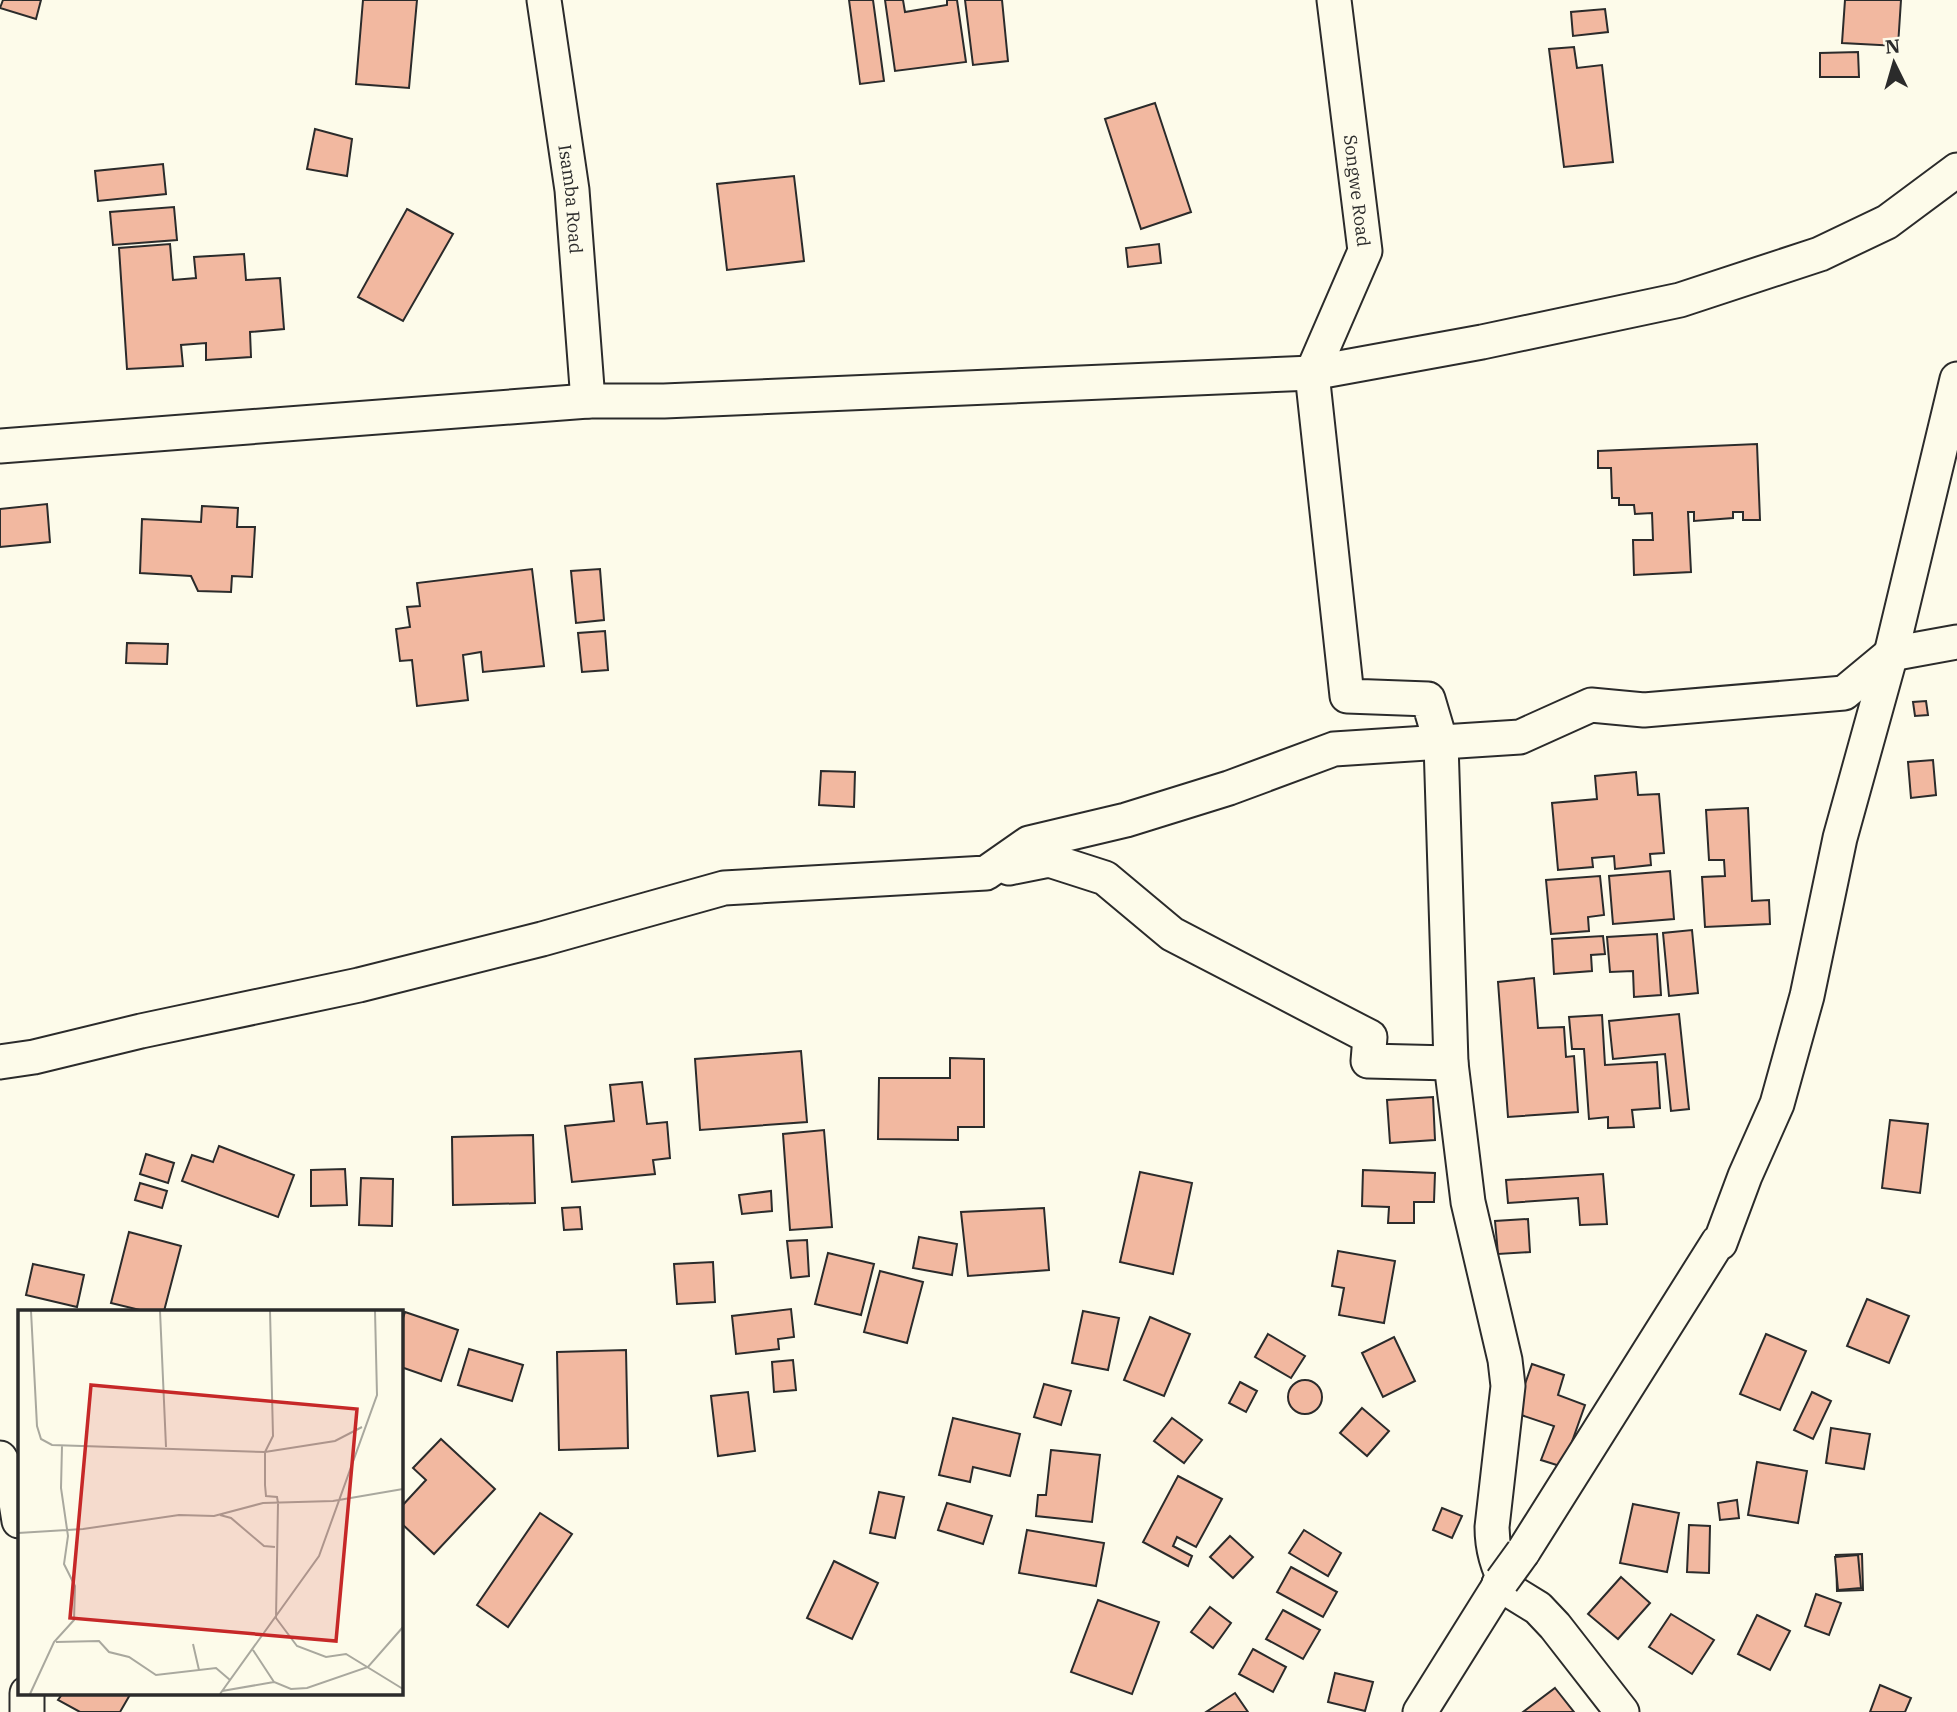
<svg xmlns="http://www.w3.org/2000/svg" width="1957" height="1712" font-family="'IBM Plex Serif',serif">
  <style>
    .building { fill: #f2b8a0; stroke: #2b2b2b; stroke-width: 2 }
    .lines { fill: none; stroke-linecap: round; stroke-linejoin: round }
    .street-casing { stroke: #2b2b2b; stroke-width: 37 }
    .street { stroke: #fdfbea; stroke-width: 33 }
    .street-bridge-casing { stroke: #2b2b2b; stroke-width: 37; stroke-linecap: butt }
    .street-bridge { stroke: #fdfbea; stroke-width: 33 }
    .labels { text-anchor: middle; dominant-baseline: central; stroke-width: 5; stroke-linejoin: round; paint-order: stroke }
    .street-label { font-size: 18px; fill: #2b2b2b; stroke: #fdfbea }
    .inset-road { fill: none; stroke: #a9a89e; stroke-width: 2 }
    .view { fill: #c62828; fill-opacity: 0.15; stroke: #c62828; stroke-width: 3.5 }
    .inset-edge { fill: none; stroke: #2b2b2b; stroke-width: 3.5 }
  </style>
  <rect width="100%" height="100%" fill="#fdfbea"/>
  <!-- building -->
  <g class="building">
    <polygon points="3,0 41,0 36,19 0,8"/>
    <polygon points="363,0 417,0 409,88 356,84"/>
    <polygon points="849,0 873,0 884,81 860,84"/>
    <polygon points="885,0 903,0 905,12 947,5 947,0 957,0 966,62 895,71"/>
    <polygon points="965,0 1002,0 1008,61 973,65"/>
    <polygon points="1845,0 1901,0 1898,46 1842,43"/>
    <polygon points="1605,9 1608,32 1573,36 1571,12"/>
    <polygon points="1574,47 1577,68 1602,65 1613,162 1564,167 1549,49"/>
    <polygon points="1858,52 1859,77 1820,77 1820,53"/>
    <polygon points="1155,103 1191,212 1141,229 1105,119"/>
    <polygon points="315,129 352,139 347,176 307,169"/>
    <polygon points="163,164 166,194 98,201 95,171"/>
    <polygon points="794,176 804,261 727,270 717,184"/>
    <polygon points="174,207 177,240 113,245 110,212"/>
    <polygon points="407,209 453,234 403,321 358,297"/>
    <polygon points="170,244 173,280 196,278 194,257 244,254 246,280 280,278 284,329 250,332 251,357 206,360 206,343 181,345 183,366 127,369 119,248"/>
    <polygon points="1159,244 1161,263 1128,267 1126,248"/>
    <polygon points="1757,444 1760,520 1743,520 1743,512 1733,512 1733,518 1694,521 1694,512 1688,512 1691,572 1634,575 1633,540 1653,540 1652,513 1635,514 1634,505 1619,505 1619,498 1612,498 1611,468 1598,468 1598,451"/>
    <polygon points="47,504 50,542 0,547 0,509"/>
    <polygon points="202,506 238,508 237,527 255,527 252,577 232,576 231,592 198,591 191,576 140,573 142,519 201,522"/>
    <polygon points="532,569 544,666 483,672 481,652 463,655 468,700 417,706 412,660 400,661 396,629 410,627 407,607 420,606 417,583"/>
    <polygon points="600,569 604,620 576,623 571,571"/>
    <polygon points="605,631 608,670 582,672 578,633"/>
    <polygon points="127,643 168,644 167,664 126,663"/>
    <polygon points="1926,701 1928,715 1915,716 1913,702"/>
    <polygon points="1933,760 1936,795 1911,798 1908,762"/>
    <polygon points="821,771 855,772 854,807 819,805"/>
    <polygon points="1636,772 1638,795 1659,794 1664,853 1650,854 1651,865 1615,869 1614,856 1592,858 1593,867 1558,870 1552,803 1597,799 1595,776"/>
    <polygon points="1748,808 1752,901 1769,900 1770,924 1705,927 1702,877 1725,876 1724,860 1709,860 1706,810"/>
    <polygon points="1670,871 1674,919 1613,924 1609,876"/>
    <polygon points="1600,876 1604,915 1588,917 1589,931 1551,934 1546,880"/>
    <polygon points="1692,930 1698,993 1669,996 1663,933"/>
    <polygon points="1657,934 1661,995 1634,997 1633,971 1610,972 1607,937"/>
    <polygon points="1603,936 1605,954 1591,955 1592,971 1554,974 1552,939"/>
    <polygon points="1534,978 1538,1028 1564,1027 1566,1057 1574,1056 1578,1112 1508,1117 1498,982"/>
    <polygon points="1679,1014 1689,1109 1671,1111 1665,1054 1613,1059 1609,1021"/>
    <polygon points="1602,1015 1605,1065 1657,1062 1660,1108 1632,1110 1634,1127 1608,1128 1608,1117 1589,1119 1584,1049 1572,1049 1569,1017"/>
    <polygon points="801,1051 807,1122 700,1130 695,1059"/>
    <polygon points="950,1058 984,1059 984,1127 958,1127 958,1140 878,1139 879,1078 950,1078"/>
    <polygon points="642,1082 647,1124 667,1122 670,1158 653,1160 655,1174 572,1182 565,1126 614,1121 610,1085"/>
    <polygon points="1433,1097 1435,1140 1390,1143 1387,1100"/>
    <polygon points="1890,1120 1928,1124 1920,1193 1882,1188"/>
    <polygon points="824,1130 832,1227 790,1230 783,1134"/>
    <polygon points="533,1135 535,1203 453,1205 452,1137"/>
    <polygon points="219,1146 294,1175 278,1217 182,1181 192,1155 213,1162"/>
    <polygon points="146,1154 174,1163 168,1183 140,1174"/>
    <polygon points="345,1169 347,1205 311,1206 311,1170"/>
    <polygon points="1363,1170 1435,1173 1434,1202 1414,1202 1414,1223 1388,1223 1389,1207 1362,1206"/>
    <polygon points="1140,1172 1192,1183 1173,1274 1120,1262"/>
    <polygon points="1603,1174 1607,1224 1580,1225 1578,1198 1508,1203 1506,1180"/>
    <polygon points="361,1178 393,1179 392,1226 359,1225"/>
    <polygon points="140,1183 167,1191 162,1208 135,1200"/>
    <polygon points="771,1191 772,1211 742,1214 739,1195"/>
    <polygon points="580,1207 582,1229 564,1230 562,1208"/>
    <polygon points="1044,1208 1049,1270 968,1276 961,1212"/>
    <polygon points="1528,1219 1530,1252 1498,1254 1495,1221"/>
    <polygon points="129,1232 181,1246 164,1311 144,1311 111,1303"/>
    <polygon points="919,1237 957,1244 952,1275 913,1268"/>
    <polygon points="807,1240 809,1276 791,1278 787,1241"/>
    <polygon points="1338,1251 1395,1261 1384,1323 1339,1315 1344,1288 1332,1286"/>
    <polygon points="828,1253 874,1264 861,1315 815,1304"/>
    <polygon points="713,1262 715,1302 677,1304 674,1264"/>
    <polygon points="33,1264 84,1275 77,1307 26,1295"/>
    <polygon points="880,1271 923,1282 907,1343 864,1332"/>
    <polygon points="1867,1299 1909,1316 1889,1363 1847,1346"/>
    <polygon points="791,1309 794,1337 778,1339 779,1349 736,1354 732,1316"/>
    <polygon points="1083,1311 1119,1318 1108,1370 1072,1363"/>
    <polygon points="405,1312 458,1330 441,1381 401,1367 401,1324"/>
    <polygon points="1150,1317 1190,1334 1164,1396 1124,1380"/>
    <polygon points="1268,1334 1305,1356 1291,1378 1255,1357"/>
    <polygon points="1766,1334 1806,1351 1780,1410 1740,1394"/>
    <polygon points="1394,1337 1415,1381 1383,1397 1362,1353"/>
    <polygon points="469,1349 523,1365 512,1401 458,1385"/>
    <polygon points="626,1350 628,1448 559,1450 557,1352"/>
    <polygon points="793,1360 796,1390 774,1392 772,1362"/>
    <polygon points="1532,1364 1564,1375 1558,1395 1585,1405 1563,1467 1541,1460 1554,1426 1515,1413"/>
    <circle cx="1305" cy="1397" r="17"/>
    <polygon points="1240,1382 1257,1391 1246,1412 1229,1403"/>
    <polygon points="1044,1384 1071,1391 1061,1425 1034,1417"/>
    <polygon points="748,1392 755,1451 718,1456 711,1396"/>
    <polygon points="1812,1392 1831,1401 1813,1439 1794,1430"/>
    <polygon points="1362,1408 1389,1431 1367,1456 1340,1433"/>
    <polygon points="953,1418 1020,1434 1010,1476 973,1467 970,1482 939,1475"/>
    <polygon points="1172,1418 1202,1440 1184,1463 1154,1441"/>
    <polygon points="1831,1428 1870,1434 1864,1469 1826,1463"/>
    <polygon points="441,1439 495,1489 434,1554 401,1523 401,1507 426,1480 413,1468"/>
    <polygon points="1051,1450 1100,1455 1092,1522 1036,1516 1038,1495 1046,1495"/>
    <polygon points="1757,1462 1807,1471 1798,1523 1748,1515"/>
    <polygon points="1178,1476 1222,1499 1196,1547 1177,1537 1173,1546 1192,1556 1188,1566 1143,1542"/>
    <polygon points="879,1492 904,1497 895,1538 870,1533"/>
    <polygon points="1737,1500 1739,1518 1720,1520 1718,1503"/>
    <polygon points="947,1503 992,1516 983,1544 938,1530"/>
    <polygon points="1633,1504 1679,1513 1667,1572 1620,1563"/>
    <polygon points="1442,1508 1462,1516 1452,1538 1433,1530"/>
    <polygon points="540,1513 572,1534 508,1627 477,1605"/>
    <polygon points="1689,1525 1710,1526 1709,1573 1687,1572"/>
    <polygon points="1027,1530 1104,1543 1096,1586 1019,1573"/>
    <polygon points="1304,1530 1341,1553 1328,1576 1289,1553"/>
    <polygon points="1230,1536 1253,1557 1233,1578 1210,1557"/>
    <polygon points="1862,1554 1863,1590 1837,1591 1836,1555"/>
    <polygon points="1858,1555 1861,1588 1838,1590 1835,1557"/>
    <polygon points="834,1561 878,1583 852,1639 807,1618"/>
    <polygon points="1291,1567 1337,1592 1323,1617 1277,1592"/>
    <polygon points="1621,1577 1650,1603 1618,1639 1588,1614"/>
    <polygon points="1816,1594 1841,1603 1829,1635 1805,1626"/>
    <polygon points="1098,1600 1159,1622 1132,1694 1071,1672"/>
    <polygon points="1210,1607 1231,1623 1213,1648 1191,1632"/>
    <polygon points="1283,1610 1320,1630 1303,1659 1266,1639"/>
    <polygon points="1671,1614 1714,1640 1692,1674 1649,1647"/>
    <polygon points="1757,1615 1790,1631 1770,1670 1738,1654"/>
    <polygon points="1253,1649 1286,1667 1273,1692 1239,1674"/>
    <polygon points="1335,1673 1373,1682 1365,1711 1328,1702"/>
    <polygon points="1880,1685 1911,1698 1905,1712 1870,1712"/>
    <polygon points="1555,1688 1574,1712 1523,1712"/>
    <polygon points="63,1693 131,1693 120,1712 80,1712 58,1700"/>
    <polygon points="1235,1693 1248,1712 1206,1712"/>
  </g>
  <g class="lines">
    <!-- street casing -->
    <g class="street-casing">
      <g id="street">
        <path id="s1" d="M544 0 572 190 588 401"/>
        <path id="s2" d="M1334 0 1365 251 1312 373 1347 696 1428 699 1441 743 1451 1063 1468 1202 1505 1360 1508 1386 1492 1527C1492 1549 1497 1567 1508 1586L1499 1584"/>
        <polyline points="0,446 588,401 664,401 1312,373 1482,342 1680,300 1820,254 1887,222 1957,170"/>
        <polyline points="1009,868 1049,860 1105,878 1172,934 1370,1037 1368,1061 1451,1063"/>
        <polyline points="0,1062 34,1057 141,1031 359,985 542,939 724,888 986,873 1029,843 1126,820 1229,788 1334,749 1520,737 1591,705 1644,710 1844,693 1891,654 1957,642"/>
        <polyline points="0,1458 12,1478 19,1521"/>
        <polyline points="1523,1552 1718,1242 1720,1243 1745,1176 1777,1104 1807,996 1840,838 1891,654 1957,379"/>
        <polyline points="1499,1584 1538,1608 1555,1626 1622,1712"/>
        <polyline points="27,1693 27,1712"/>
        <polyline points="1420,1712 1502,1581"/>
      </g>
    </g>
    <!-- street -->
    <use href="#street" class="street"/>
    <!-- street-bridge casing -->
    <g class="street-bridge-casing">
      <polyline id="street-bridge" points="1502,1581 1523,1552"/>
    </g>
    <!-- street-bridge -->
    <use href="#street-bridge" class="street-bridge"/>
  </g>
  <g class="labels">
    <!-- street labels -->
    <g class="street-label">
      <text stroke="none"><textPath href="#s2" startOffset="192">Songwe Road</textPath></text>
      <text stroke="none"><textPath href="#s1" startOffset="201">Isamba Road</textPath></text>
    </g>
  </g>
  <!-- overview -->
  <g transform="translate(18 1310)">
    <rect width="385" height="385" fill="#fdfbea"/>
    <path class="inset-road" d="M13 1 19 116 23 129 34 135 247 142 317 131 344 117M142 1 148 137M252 1 255 126 247 142V175L248 186 259 187 260 193 258 308 279 336 308 347 328 344 385 379M202 205 213 208 246 236 257 237M0 223 65 219 161 205 196 206 245 193 315 191 385 179M38 332 81 331 91 342 111 347 138 365 198 358 212 370M175 334 181 360M235 340 256 372 273 379 289 378 350 357 385 317M204 381 256 372M12 384 36 332 56 310 57 276 46 254 50 226 43 178 44 136M202 384 301 246 359 85 357 1"/>
    <path class="view" d="M73 75 339 99 318 331 52 308Z"/>
    <rect width="385" height="385" class="inset-edge"/>
  </g>
  <!-- north arrow -->
  <g transform="translate(1894 63) rotate(355)" stroke="#fdfbea" stroke-width="5" paint-order="stroke">
  <path d="M0-5L12 26L0 18L-12 26Z" fill="#2b2b2b"/>
  <text y="-10" font-size="19" font-weight="bold" text-anchor="middle" fill="#2b2b2b">N</text>
  </g>
</svg>
